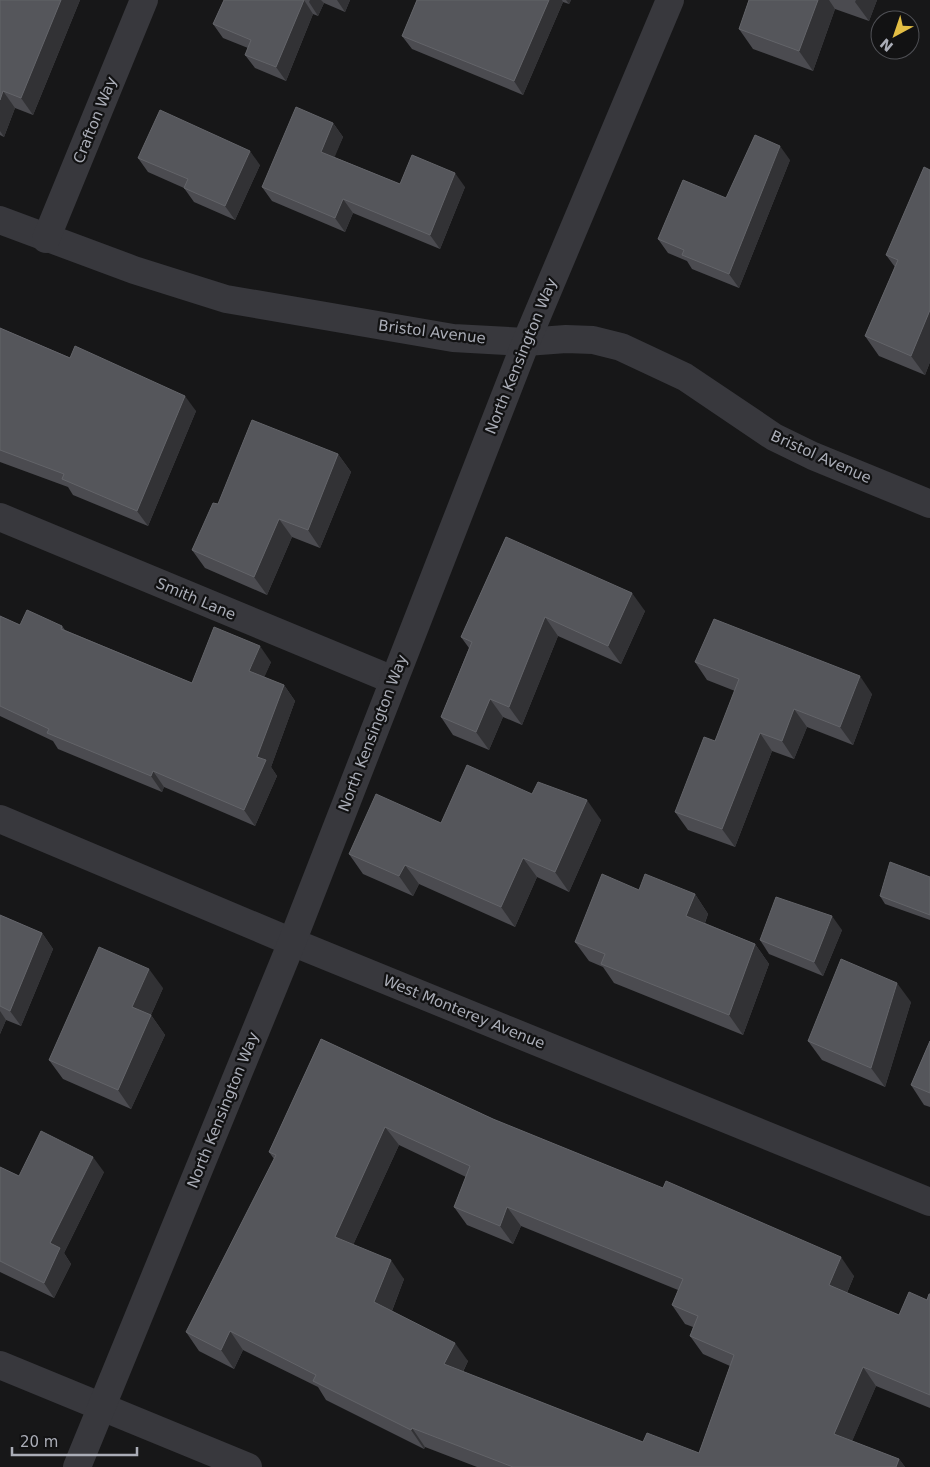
<svg xmlns="http://www.w3.org/2000/svg" width="930" height="1467" font-family="'DejaVu Sans',sans-serif">
  <style>
    .lines { fill: none; stroke-linecap: round; stroke-linejoin: round }
    .street { stroke: #38383d; stroke-width: 28 }
    .wall { fill: #4b4b50; fill-rule: evenodd }
    .shaded-wall { fill: #323235 }
    .building { fill: #55565b; stroke: #636469; fill-rule: evenodd }
    .labels { text-anchor: middle; dominant-baseline: central; stroke-width: 4.5; stroke-linejoin: round; paint-order: stroke }
    .street-label { font-size: 15px; fill: #aaadb7; stroke: #121213 }
  </style>
  <rect width="100%" height="100%" fill="#171718"/>
  <g class="lines">
    <!-- street -->
    <g class="street">
      <polyline points="0,220 134,270 226,299 453,338 526,342 566,339 593,340 621,347 685,377 774,437 813,456 930,504"/>
      <polyline points="46,239 144,0"/>
      <polyline points="0,517 393,680"/>
      <polyline points="0,819 292,942 930,1202"/>
      <polyline points="0,1365 248,1467"/>
      <polyline points="77,1467 292,942 526,342 670,0"/>
    </g>
  </g>
  <!-- wall -->
  <g class="wall">
    <polygon points="0,0 80,0 33,115 15,108 4,137 0,135"/>
    <polygon points="224,0 350,0 345,12 324,3 318,16 313,14 286,81 255,68 245,55 248,48 223,38 213,24"/>
    <polygon points="417,0 571,0 569,4 563,2 523,95 412,49 402,36"/>
    <polygon points="749,0 877,0 869,21 835,9 813,71 753,49 739,29"/>
    <polygon points="333,123 343,137 334,157 400,184 465,187 440,249 353,213 345,232 272,201 262,187"/>
    <polygon points="138,158 260,165 235,220 194,202 184,188 148,172"/>
    <polygon points="790,160 739,288 692,269 687,261 668,253 658,239"/>
    <polygon points="930,170 930,362 925,375 879,356 865,336 895,267 886,255"/>
    <polygon points="0,328 196,411 148,526 73,495 68,487 0,462"/>
    <polygon points="338,454 351,472 320,548 292,537 267,595 205,568 192,550 218,504"/>
    <polygon points="506,537 645,611 621,664 558,636 522,725 503,717 489,750 453,735 441,717 469,648 461,637"/>
    <polygon points="0,616 20,625 62,626 65,630 192,683 271,662 264,677 284,685 295,701 271,767 277,776 255,826 164,787 162,792 58,749 53,741 0,716"/>
    <polygon points="695,662 872,694 853,745 807,727 794,759 772,751 735,847 688,830 675,812 715,741 735,691 707,680"/>
    <polygon points="532,794 601,820 569,892 537,877 515,927 419,884 413,896 363,874 349,854 441,823"/>
    <polygon points="930,877 930,920 885,904 880,896"/>
    <polygon points="639,890 695,894 708,914 705,923 755,944 769,964 743,1035 614,983 603,967 589,961 575,942"/>
    <polygon points="0,915 42,933 53,949 21,1026 6,1020 0,1034"/>
    <polygon points="842,930 823,976 769,954 760,940"/>
    <polygon points="163,988 151,1015 165,1035 131,1109 63,1079 49,1060"/>
    <polygon points="911,1002 885,1087 822,1060 808,1041"/>
    <path d="M321 1039 493 1119 854 1276 847 1293 899 1315 927 1300 930 1294V1408L876 1386 852 1441 899 1459 905 1467H477L425 1447 424 1449 326 1400 318 1387 243 1350 234 1369 199 1351 186 1332 274 1159 269 1152ZM399 1145 466 1177 454 1207 467 1225 513 1244 521 1226 678 1290 672 1305 685 1324 693 1327 690 1336 703 1354 730 1366 699 1453 643 1442 463 1372 468 1361 392 1311 404 1279 353 1245Z"/>
    <polygon points="930,1041 930,1107 924,1105 911,1085"/>
    <polygon points="0,1167 19,1176 104,1172 64,1253 71,1264 54,1298 0,1272"/>
  </g>
  <!-- shaded-wall -->
  <g class="shaded-wall">
    <polygon points="61,0 80,0 33,115 21,98"/>
    <polygon points="304,0 313,14 286,81 276,67"/>
    <polygon points="310,0 321,0 324,3 318,16 309,2"/>
    <polygon points="337,0 350,0 345,12"/>
    <polygon points="549,0 562,0 563,2 523,95 514,81"/>
    <polygon points="566,0 571,0 569,4"/>
    <polygon points="818,0 829,0 835,9 813,71 799,51"/>
    <polygon points="856,0 877,0 869,21 855,2"/>
    <polygon points="3,91 15,108 4,137 0,131 0,100"/>
    <polygon points="333,123 343,137 331,166 321,152"/>
    <polygon points="780,146 790,160 739,288 729,274"/>
    <polygon points="250,151 260,165 235,220 225,206"/>
    <polygon points="455,173 465,187 440,249 430,235"/>
    <polygon points="343,199 353,213 345,232 335,218"/>
    <polygon points="930,310 930,362 925,375 911,356"/>
    <polygon points="185,396 196,411 148,526 137,511"/>
    <polygon points="338,454 351,472 320,548 308,530"/>
    <polygon points="279,519 292,537 267,595 254,577"/>
    <polygon points="632,593 645,611 621,664 608,646"/>
    <polygon points="545,617 558,636 522,725 509,707"/>
    <polygon points="260,646 271,662 260,687 249,671"/>
    <polygon points="860,676 872,694 853,745 840,727"/>
    <polygon points="284,685 295,701 271,767 277,776 255,826 244,810 257,757"/>
    <polygon points="490,699 503,717 489,750 476,732"/>
    <polygon points="794,709 807,727 794,759 782,741"/>
    <polygon points="760,733 772,751 735,847 722,829"/>
    <polygon points="153,771 164,787 162,792 151,776"/>
    <polygon points="587,800 601,820 569,892 555,872"/>
    <polygon points="523,858 537,877 515,927 501,907"/>
    <polygon points="405,865 419,884 413,896 399,876"/>
    <polygon points="695,894 708,914 700,935 686,916"/>
    <polygon points="832,916 842,930 823,976 814,962"/>
    <polygon points="42,933 53,949 21,1026 10,1011"/>
    <polygon points="755,944 769,964 743,1035 729,1015"/>
    <polygon points="149,969 163,988 146,1026 132,1007"/>
    <polygon points="897,983 911,1002 885,1087 871,1068"/>
    <polygon points="0,1011 6,1020 0,1034"/>
    <polygon points="151,1015 165,1035 131,1109 118,1090"/>
    <polygon points="385,1127 399,1145 348,1256 335,1237"/>
    <polygon points="93,1157 104,1172 64,1253 71,1264 54,1298 44,1283 50,1243"/>
    <polygon points="507,1207 521,1226 513,1244 500,1226"/>
    <polygon points="841,1257 854,1276 842,1304 829,1285"/>
    <polygon points="391,1260 404,1279 388,1321 374,1302"/>
    <polygon points="230,1331 243,1350 234,1369 221,1350"/>
    <polygon points="455,1343 468,1361 457,1383 444,1364"/>
    <polygon points="863,1367 876,1386 847,1453 834,1434"/>
    <polygon points="412,1428 425,1447 424,1449 411,1430"/>
    <polygon points="899,1459 905,1467 896,1467"/>
  </g>
  <!-- building -->
  <g class="building">
    <polygon points="0,0 61,0 21,98 3,91 0,100"/>
    <polygon points="224,0 304,0 276,67 245,55 251,40 213,24"/>
    <polygon points="417,0 549,0 514,81 402,36"/>
    <polygon points="749,0 818,0 799,51 739,29"/>
    <polygon points="296,107 333,123 321,152 400,184 412,155 455,173 430,235 343,199 335,218 262,187"/>
    <polygon points="160,110 250,151 225,206 184,188 188,179 138,158"/>
    <polygon points="755,135 780,146 729,274 682,255 684,250 658,239 683,180 726,198"/>
    <polygon points="924,167 930,170 930,310 911,356 865,336 898,260 886,255"/>
    <polygon points="0,328 70,358 75,346 185,396 137,511 62,479 64,474 0,450"/>
    <polygon points="252,420 338,454 308,530 279,519 254,577 192,550 213,503 218,504"/>
    <polygon points="506,537 632,593 608,646 545,617 509,707 490,699 476,732 441,717 472,642 461,637"/>
    <polygon points="27,610 62,626 61,629 192,683 214,627 260,646 249,671 284,685 257,757 266,760 244,810 153,771 151,776 47,733 49,729 0,706 0,616 20,625"/>
    <polygon points="714,619 860,676 840,727 794,709 782,741 760,733 722,829 675,812 704,737 715,741 739,679 695,662"/>
    <polygon points="467,765 532,794 538,782 587,800 555,872 523,858 501,907 405,865 399,876 349,854 376,794 441,823"/>
    <polygon points="890,862 930,877 930,915 880,896"/>
    <polygon points="602,874 639,890 645,874 695,894 686,916 755,944 729,1015 601,964 605,954 575,942"/>
    <polygon points="776,897 832,916 814,962 760,940"/>
    <polygon points="0,915 42,933 10,1011 0,1006"/>
    <polygon points="99,947 149,969 132,1007 151,1015 118,1090 49,1060"/>
    <polygon points="841,959 897,983 871,1068 808,1041"/>
    <path d="M321 1039 493 1119 663 1188 666 1181 841 1257 829 1285 899 1315 909 1292 927 1300 929 1294H930V1395L863 1367 834 1434 899 1459 896 1467H513L412 1428 411 1430 313 1381 316 1375 230 1331 221 1350 186 1332 276 1155 269 1152ZM385 1127 470 1166 454 1207 500 1226 507 1207 683 1279 672 1305 698 1316 690 1336 734 1355 699 1453 647 1433 643 1442 444 1364 455 1343 374 1302 391 1260 335 1237Z"/>
    <polygon points="930,1041 930,1093 911,1085"/>
    <polygon points="41,1131 93,1157 50,1243 60,1248 44,1283 0,1261 0,1167 19,1176"/>
  </g>
  <g class="labels">
    <!-- street labels -->
    <g class="street-label">
      <text transform="translate(95 120) rotate(-68)">Crafton Way</text>
      <text transform="translate(432 332) rotate(7)">Bristol Avenue</text>
      <text transform="translate(521 356) rotate(-68)">North Kensington Way</text>
      <text transform="translate(821 457) rotate(24)">Bristol Avenue</text>
      <text transform="translate(196 599) rotate(23)">Smith Lane</text>
      <text transform="translate(373 733) rotate(-69)">North Kensington Way</text>
      <text transform="translate(464 1012) rotate(22)">West Monterey Avenue</text>
      <text transform="translate(223 1110) rotate(-68)">North Kensington Way</text>
    </g>
  </g>
  <!-- north arrow -->
  <g transform="translate(895 35) rotate(220)"><circle r="24" fill="#121213" stroke="#4f5055"/>
  <path d="M0-4L9 19L0 12L-9 19Z" fill="#e3be44"/>
  <text y="-8" font-size="14" font-weight="bold" text-anchor="middle" fill="#aaadb7">N</text>
  </g>
  <!-- scale -->
  <path d="M12 1447v8h125v-8" fill="none" stroke="#aaadb7" stroke-width="2.5"/>
  <text x="20" y="1447" font-size="15" fill="#aaadb7" stroke="#121213" stroke-width="4" paint-order="stroke">20 m</text>
</svg>
